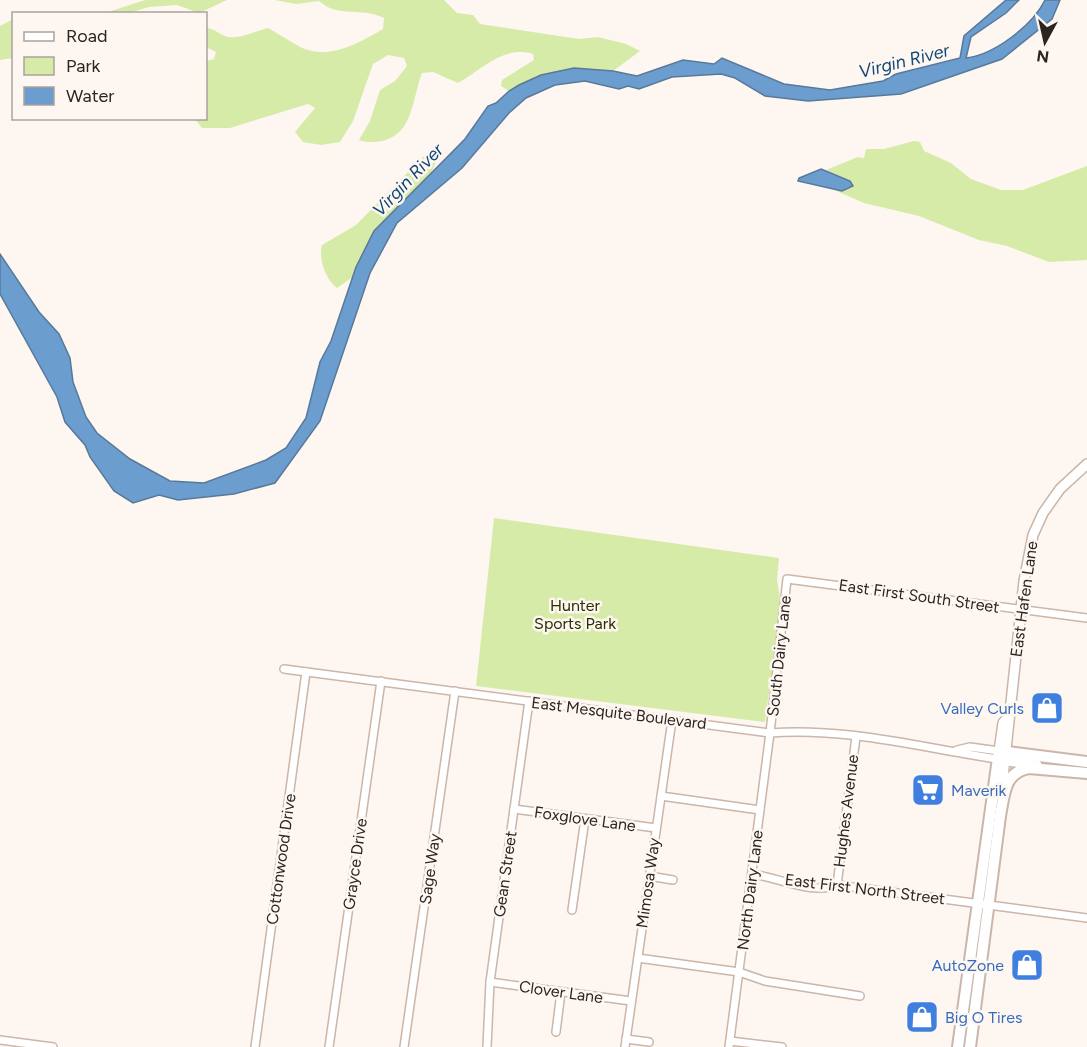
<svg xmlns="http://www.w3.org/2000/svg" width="1087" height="1047" font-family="Figtree,sans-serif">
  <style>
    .green { fill: #d7eba8 }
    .water { fill: #6b9dcf; stroke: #58799a; stroke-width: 1.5 }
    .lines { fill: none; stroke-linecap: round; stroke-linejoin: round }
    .minor-casing { stroke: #cab6aa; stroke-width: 10 }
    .secondary-casing { stroke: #cab6aa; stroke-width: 12 }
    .primary-casing { stroke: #cab6aa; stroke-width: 14 }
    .minor { stroke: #fff; stroke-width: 7 }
    .secondary { stroke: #fff; stroke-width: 9 }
    .primary { stroke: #fff; stroke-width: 10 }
    .labels { text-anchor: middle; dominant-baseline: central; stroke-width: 5; stroke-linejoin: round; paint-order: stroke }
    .street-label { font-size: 16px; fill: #2c2420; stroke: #fef6f1 }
    .park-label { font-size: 16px; fill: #273100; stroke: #fef6f1 }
    .shop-label { font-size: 16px; fill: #366cbe; stroke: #fef6f1; text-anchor: end }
    .water-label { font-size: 18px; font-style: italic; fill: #124979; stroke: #fef6f1 }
  </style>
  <rect width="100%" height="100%" fill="#fef6f1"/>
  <!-- green -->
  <g class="green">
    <polygon points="145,0 227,0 199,13 177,5 149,7 128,13 105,13"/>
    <path d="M275 0H444L457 13 473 15 480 24 579 39 598 37 626 44 640 51 613 71C574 66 543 73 509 91L501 86 502 80 534 60 533 54C503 45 482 70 458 83L433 72 422 73C412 98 414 134 382 141 374 142 367 143 359 140L370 121 380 90 395 81 407 66 404 58 388 55 373 64 353 121 340 142 321 145 303 142 295 132 315 108 308 104 230 128H202L195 119 206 118V61L214 59 216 52 206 47V28C215 28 219 35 228 37 240 39 256 31 268 28 279 34 289 41 300 47 328 61 359 43 383 29L384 18C363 7 337 18 319 1L296 4Z"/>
    <polygon points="13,19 13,58 0,60 0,26"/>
    <polygon points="914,141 920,142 924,151 951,163 971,179 1001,190 1023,190 1087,166 1087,260 1049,262 1007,246 979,240 919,216 864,203 834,190 842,191 850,181 826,170 858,157 864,158 866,149 884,149"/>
    <path d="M424 156H431L436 162 431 173 374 231 353 277 337 288C326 280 318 259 322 245L356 225Z"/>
    <polygon points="494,518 779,558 777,580 781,604 765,722 476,686"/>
  </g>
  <!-- water -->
  <g class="water">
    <path d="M1006 0H1019L1006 13 971 37 966 58C994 55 1033 25 1045 0H1060L1052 19 1002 59 901 94 808 101 765 96 735 78 721 74 672 77 639 89 628 86 619 89 585 81 555 85 526 98 509 113 462 168 397 223 370 273 320 421 275 483 234 494 178 500 159 495 133 503 114 491 90 457 85 445 65 422 57 397 0 294V254L39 312 59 334 70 358 73 382 86 417 97 433 130 459 170 481 204 483 266 460 286 448 306 418 320 362 331 341 356 267 374 231 465 139 488 106 496 103 509 91 519 85 541 75 574 68 613 71 637 76 683 60 714 64 722 58 784 84 830 90 883 81 896 74 960 58 964 36Z"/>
    <polygon points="821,169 850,181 853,186 842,191 798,181 799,178"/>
  </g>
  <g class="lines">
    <!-- minor casing -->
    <g class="minor-casing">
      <g id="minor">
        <path d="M284 669 770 733C846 727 923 748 997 759"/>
        <polyline points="957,750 970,747 999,751"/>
        <polyline points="661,796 760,810"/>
        <polyline points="514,809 656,828"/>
        <path d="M752 874C777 877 811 895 837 885L1087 918"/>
        <polyline points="649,876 673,880"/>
        <polyline points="837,885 856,737"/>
        <polyline points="572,910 585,819"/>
        <polyline points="638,958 739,972 765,981 860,996"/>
        <polyline points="490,982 631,1001"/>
        <polyline points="556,1032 561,992"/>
        <polyline points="626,1039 649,1042"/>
        <polyline points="0,1040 53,1047"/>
        <polyline points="730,1041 782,1047"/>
        <polyline points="255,1047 306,672"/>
        <polyline points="329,1047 381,681"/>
        <polyline points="404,1047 455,691"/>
        <polyline points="487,1047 490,982 529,701"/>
        <polyline points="625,1047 672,720"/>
        <polyline points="729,1047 770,733 787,579 1087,618"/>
      </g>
    </g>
    <!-- secondary casing -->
    <g class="secondary-casing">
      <g id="secondary">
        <polyline points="999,751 1003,723 1008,717"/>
        <polyline points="1000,760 1037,765"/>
        <polyline points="1001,796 1024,581 1033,535 1043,513 1060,489 1087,464"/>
      </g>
    </g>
    <!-- primary casing -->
    <g class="primary-casing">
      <g id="primary">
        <polyline points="958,1047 999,751 1087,762"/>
        <path d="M970 1047 1000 816C1004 795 1004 772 1029 768L1087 773"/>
      </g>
    </g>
    <!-- minor -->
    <use href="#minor" class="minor"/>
    <!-- secondary -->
    <use href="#secondary" class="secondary"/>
    <!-- primary -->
    <use href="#primary" class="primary"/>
  </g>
  <!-- icons -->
  <defs>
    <g id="shop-square" transform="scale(1.725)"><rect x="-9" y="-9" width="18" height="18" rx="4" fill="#3f7fe0" stroke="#fef6f1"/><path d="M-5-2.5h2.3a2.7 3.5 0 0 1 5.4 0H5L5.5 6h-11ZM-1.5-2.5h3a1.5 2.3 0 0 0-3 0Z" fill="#fff"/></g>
    <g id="supermarket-square" transform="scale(1.725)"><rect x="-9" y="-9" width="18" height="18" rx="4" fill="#3f7fe0" stroke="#fef6f1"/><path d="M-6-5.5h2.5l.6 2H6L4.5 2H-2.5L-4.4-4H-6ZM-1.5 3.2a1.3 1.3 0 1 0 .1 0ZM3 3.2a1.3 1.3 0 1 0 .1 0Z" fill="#fff"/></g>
  </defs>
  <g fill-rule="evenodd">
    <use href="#shop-square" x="1047" y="708"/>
    <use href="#supermarket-square" x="928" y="790"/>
    <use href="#shop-square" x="1027" y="965"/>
    <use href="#shop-square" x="922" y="1017"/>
  </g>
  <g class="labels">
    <!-- street labels -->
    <g class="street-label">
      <text transform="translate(919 596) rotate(8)">East First South Street</text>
      <text transform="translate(1024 599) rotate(-82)">East Hafen Lane</text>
      <text transform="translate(779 656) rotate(-84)">South Dairy Lane</text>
      <text transform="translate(619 713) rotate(7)">East Mesquite Boulevard</text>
      <text transform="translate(846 811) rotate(-83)">Hughes Avenue</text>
      <text transform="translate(585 819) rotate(8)">Foxglove Lane</text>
      <text transform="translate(281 859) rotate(-82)">Cottonwood Drive</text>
      <text transform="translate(355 864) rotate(-82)">Grayce Drive</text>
      <text transform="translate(430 869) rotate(-82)">Sage Way</text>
      <text transform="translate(505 874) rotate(-82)">Gean Street</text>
      <text transform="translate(648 883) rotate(-82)">Mimosa Way</text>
      <text transform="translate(865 889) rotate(7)">East First North Street</text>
      <text transform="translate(750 890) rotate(-83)">North Dairy Lane</text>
      <text transform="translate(561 992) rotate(8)">Clover Lane</text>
    </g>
    <!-- park labels -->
    <g class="park-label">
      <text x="575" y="605">Hunter<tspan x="575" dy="18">Sports Park</tspan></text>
    </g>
    <!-- shop labels -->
    <g class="shop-label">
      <text x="1024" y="708">Valley Curls</text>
      <text x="951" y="790" text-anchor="start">Maverik</text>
      <text x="1004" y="965">AutoZone</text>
      <text x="945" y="1017" text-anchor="start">Big O Tires</text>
    </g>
    <!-- water labels -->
    <g class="water-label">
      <text transform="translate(904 61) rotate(-14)">Virgin River</text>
      <text transform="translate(408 180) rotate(-46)">Virgin River</text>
    </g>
  </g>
  <!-- legend -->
  <rect x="12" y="12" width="195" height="108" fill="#fef6f1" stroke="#aaa29d" stroke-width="1.5"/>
  <rect x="24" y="32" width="30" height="9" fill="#ffffff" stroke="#aaa29d" stroke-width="1.5"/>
  <text x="66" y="42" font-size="18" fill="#2c2420">Road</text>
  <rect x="24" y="57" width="30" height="18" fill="#d7eba8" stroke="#aaa29d" stroke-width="1.5"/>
  <text x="66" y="72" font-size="18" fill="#2c2420">Park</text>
  <rect x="24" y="87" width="30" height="18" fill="#6b9dcf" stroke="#aaa29d" stroke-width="1.5"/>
  <text x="66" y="102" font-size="18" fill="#2c2420">Water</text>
  <!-- north arrow -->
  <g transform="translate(1045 42) rotate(188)" stroke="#fef6f1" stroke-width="4.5" paint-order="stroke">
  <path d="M0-4.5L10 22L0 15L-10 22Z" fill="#2c2420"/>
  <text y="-9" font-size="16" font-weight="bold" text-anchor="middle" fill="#2c2420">N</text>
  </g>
</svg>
